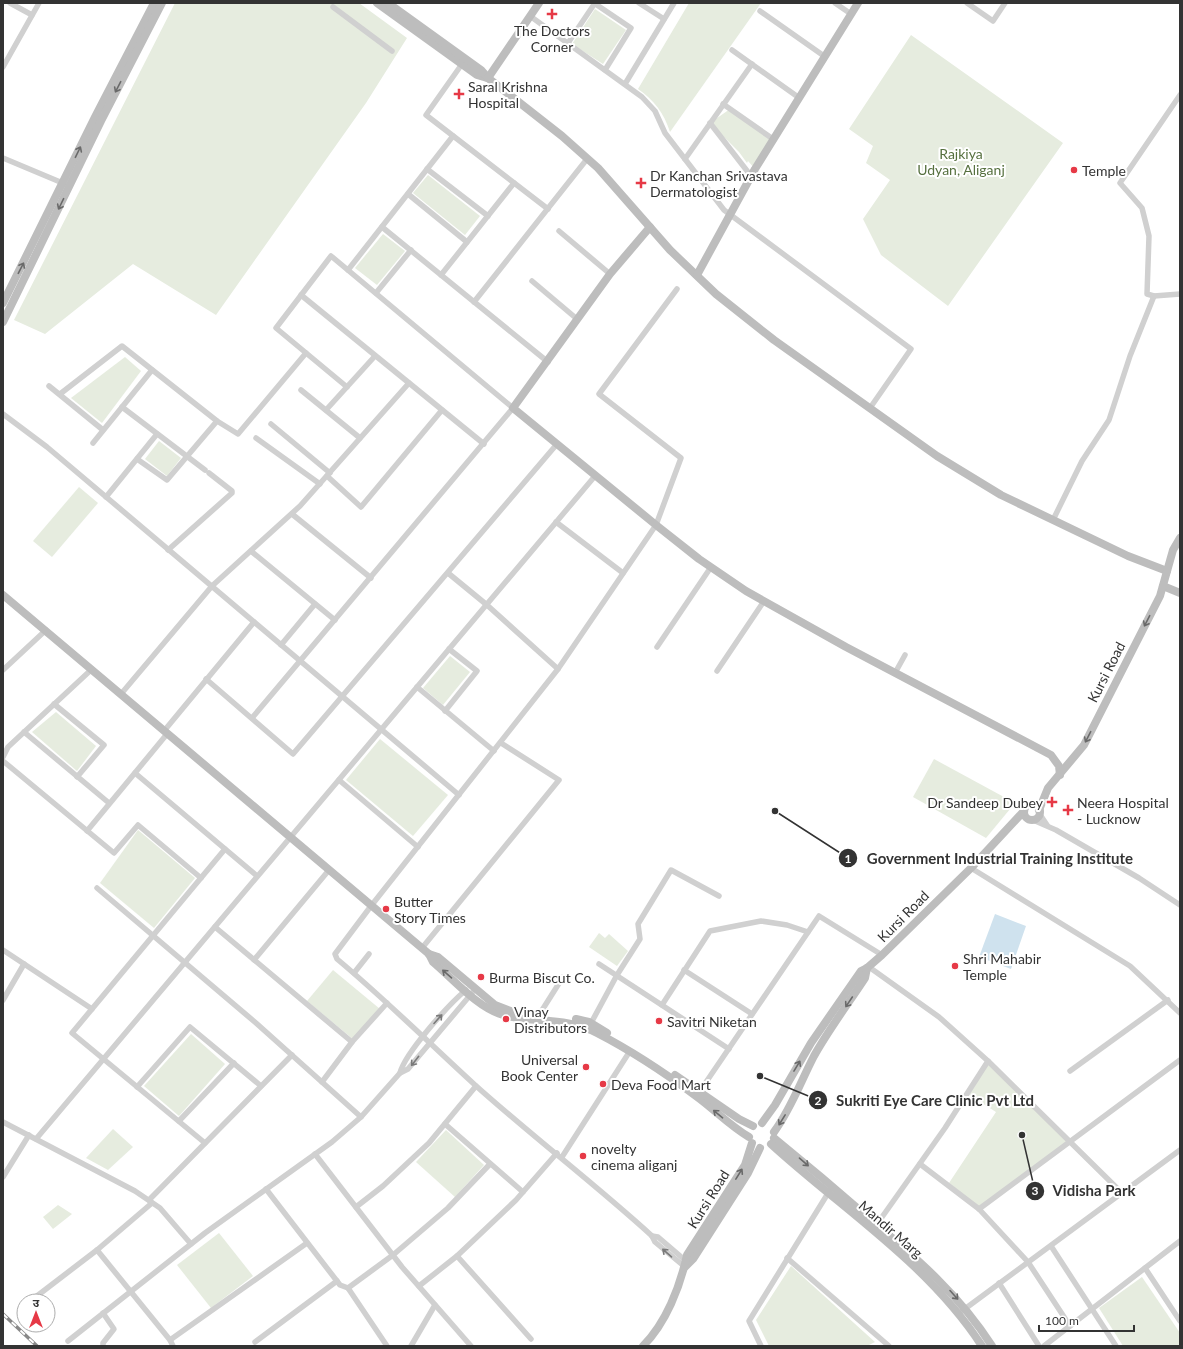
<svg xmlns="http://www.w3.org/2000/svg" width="1183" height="1349" font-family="Lato,'Noto Sans Devanagari',sans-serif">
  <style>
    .green { fill: #e6ecdf }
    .water { fill: #cfe2ee }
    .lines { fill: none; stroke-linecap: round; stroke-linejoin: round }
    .street { stroke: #d0d0d0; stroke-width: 5.5 }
    .secondary { stroke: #bdbdbd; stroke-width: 8 }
    .rail-casing { stroke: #888; stroke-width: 3.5 }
    .rail { stroke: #fff; stroke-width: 2; stroke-dasharray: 6; stroke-linecap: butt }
    .oneway { stroke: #6a6a6a }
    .oneway2 { stroke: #7a7a7a }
    .poi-dot { fill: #e63946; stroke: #fff; stroke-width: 1.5 }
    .labels { text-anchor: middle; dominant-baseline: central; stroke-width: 4; stroke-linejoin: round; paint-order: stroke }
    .poi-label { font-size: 14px; fill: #333; stroke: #fff; text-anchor: start }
    .park-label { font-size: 14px; fill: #56703f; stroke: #fff }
    .street-label { font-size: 14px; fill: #333; stroke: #fff }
    .leader { fill: none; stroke: #333; stroke-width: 1.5 }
    .callout-dot { fill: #333; stroke: #fff; stroke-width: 1.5 }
    .mark-label { font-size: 12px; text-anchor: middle; font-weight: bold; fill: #fff }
    .callout-label { font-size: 15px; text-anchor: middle; font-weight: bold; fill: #333; stroke: #fff; stroke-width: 4; stroke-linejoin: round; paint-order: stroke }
  </style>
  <rect width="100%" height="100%" fill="#fff"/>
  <!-- green -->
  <g class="green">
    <polygon points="175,3 359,3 407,38 366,103 216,315 133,264 45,334 14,320"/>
    <path d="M689 3H761L670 132C664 113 654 100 638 89Z"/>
    <polygon points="595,9 626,30 603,64 572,44"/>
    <polygon points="911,35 1063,143 948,306 881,255 863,219 890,180 866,163 873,146 849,129"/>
    <polygon points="730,109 773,139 755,169 748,161 747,163 739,152 710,123"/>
    <polygon points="428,175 480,216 465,235 413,193"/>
    <polygon points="383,234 405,251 377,285 355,268"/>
    <polygon points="125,357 141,371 102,423 71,398"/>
    <polygon points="159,441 181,458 167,476 145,459"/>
    <polygon points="79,487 98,503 52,557 33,541"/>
    <polygon points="450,656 470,672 443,705 423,688"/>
    <polygon points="56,712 96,746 77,771 32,732"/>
    <polygon points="380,739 448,795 413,836 346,780"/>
    <polygon points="934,759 1015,803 986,838 913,797"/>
    <polygon points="138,830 195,878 154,928 100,883"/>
    <polygon points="599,933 605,938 609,934 628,951 617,966 589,947"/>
    <polygon points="333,970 380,1009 354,1040 307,1001"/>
    <polygon points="191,1034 225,1064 179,1116 144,1086"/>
    <polygon points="988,1064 1068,1141 979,1207 949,1183 996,1112 969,1095"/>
    <polygon points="113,1129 133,1147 108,1170 86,1158"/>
    <polygon points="446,1130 484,1165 455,1197 416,1162"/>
    <polygon points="58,1205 72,1214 53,1229 43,1217"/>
    <polygon points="219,1233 253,1276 211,1308 177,1265"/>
    <polygon points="791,1266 875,1342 867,1346 769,1346 756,1320"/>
    <polygon points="1142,1277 1180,1333 1180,1346 1123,1346 1099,1308"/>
  </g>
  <!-- water -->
  <polygon class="water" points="995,914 1026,926 1011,969 979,957"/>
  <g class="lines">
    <!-- street -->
    <g class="street">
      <polyline points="10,3 32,15"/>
      <polyline points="594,3 631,28 605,70"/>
      <polyline points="639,3 664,19"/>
      <polyline points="835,3 851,14"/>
      <polyline points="967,3 993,21 1005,3"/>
      <polyline points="333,7 392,51"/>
      <polyline points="760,11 824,56"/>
      <polyline points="530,16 642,97 655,111 665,133 724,210 911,349 870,408"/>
      <polyline points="568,43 595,3"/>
      <polyline points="732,50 798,97"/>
      <polyline points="462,64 426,115 548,209"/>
      <polyline points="3,67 39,3"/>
      <polyline points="625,84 674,3"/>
      <polyline points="1180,95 1120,183 1142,208 1149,236 1147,294 1154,296 1180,294"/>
      <polyline points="723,104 773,139"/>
      <polyline points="710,123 751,176"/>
      <polyline points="3,158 65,184"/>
      <polyline points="685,159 752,64"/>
      <polyline points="427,169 488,216"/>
      <polyline points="408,194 467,242"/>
      <polyline points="382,227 548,362"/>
      <polyline points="559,231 610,274"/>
      <polyline points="348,270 453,136"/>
      <polyline points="441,275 514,183"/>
      <polyline points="532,281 577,319"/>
      <path d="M677 289 599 394 681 458 656 525 558 669 371 906 335 954 337 959C385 999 429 1043 475 1085 533 1137 595 1184 652 1236L655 1242 685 1267"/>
      <polyline points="376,293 411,250"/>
      <polyline points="301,295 484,444"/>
      <polyline points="474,302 587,159"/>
      <polyline points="49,386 103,430"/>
      <polyline points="301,390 360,438"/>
      <polyline points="60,394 122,346 217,421 238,434 306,353"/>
      <polyline points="122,407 205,470"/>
      <polyline points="326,410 375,356"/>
      <polyline points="3,414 47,447 459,795"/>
      <polyline points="271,424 330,473"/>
      <polyline points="256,438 320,484"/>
      <polyline points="93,443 152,370"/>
      <polyline points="137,459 167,480 217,421"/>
      <polyline points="327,476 361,507 442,410"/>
      <polyline points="106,497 157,434"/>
      <polyline points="292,514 371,578"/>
      <polyline points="1053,520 1082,461 1109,420 1130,356 1154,296"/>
      <polyline points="556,522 623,573"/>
      <polyline points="168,550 232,493 232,491 209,473"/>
      <polyline points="251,551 335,620"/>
      <polyline points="448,573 487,605 558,669"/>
      <polyline points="281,645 315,604"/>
      <polyline points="657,647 711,567"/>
      <polyline points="3,670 46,630"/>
      <polyline points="717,671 764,601"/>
      <polyline points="895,673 905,655"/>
      <polyline points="206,679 293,754 557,444"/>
      <polyline points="417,687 494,751"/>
      <polyline points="121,694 212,586 300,506 409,383"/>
      <polyline points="54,704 104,745 77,777"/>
      <polyline points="445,711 477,671 449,649"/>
      <polyline points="252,718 513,408 331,256 276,328 347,387"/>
      <polyline points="164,731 254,622"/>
      <polyline points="24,732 109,803"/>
      <polyline points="3,757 8,747 92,669"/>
      <polyline points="3,761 114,853 138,825 201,878"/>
      <polyline points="135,773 257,876"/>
      <polyline points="339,780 418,847"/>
      <polyline points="1039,813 1047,825"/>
      <polyline points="1033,820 1056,830 1139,878 1180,905"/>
      <polyline points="87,831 167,734"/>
      <polyline points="971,868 1130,966 1180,1013"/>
      <polyline points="97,888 256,1023 361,1117"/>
      <polyline points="215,927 352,1042"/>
      <polyline points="422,948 559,780 501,743"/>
      <polyline points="3,950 92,1009"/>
      <polyline points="254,960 329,870"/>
      <polyline points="599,964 729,1049"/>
      <polyline points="869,967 939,1017 988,1061 1122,1193"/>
      <polyline points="684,970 752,1014"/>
      <polyline points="354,973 369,954"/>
      <polyline points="3,1000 24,964"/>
      <polyline points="662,1005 710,931 761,921 787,925 808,932"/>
      <polyline points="539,1015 563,977"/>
      <polyline points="590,1025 617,975 640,939 638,924 671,870 719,896"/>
      <polyline points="1070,1071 1168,1000"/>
      <path d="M400 1073C405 1053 449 1004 466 990"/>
      <polyline points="322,1082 352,1042 387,1003"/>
      <polyline points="137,1087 190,1027 261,1086"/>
      <polyline points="700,1091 819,916 882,955"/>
      <polyline points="179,1121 234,1063"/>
      <polyline points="3,1122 135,1191 160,1208 191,1244"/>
      <polyline points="445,1124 523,1192"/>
      <polyline points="36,1139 595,476"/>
      <polyline points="205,1143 72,1033 225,849"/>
      <polyline points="315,1154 402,1267 471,1346"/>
      <polyline points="562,1157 630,1051"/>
      <polyline points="920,1164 979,1209 1028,1262 1070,1326"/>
      <polyline points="3,1177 29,1135"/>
      <polyline points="266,1189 340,1285 348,1288 387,1346"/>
      <polyline points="149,1200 292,1055"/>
      <polyline points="356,1207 383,1186 429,1143 476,1086"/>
      <polyline points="979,1209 1180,1060"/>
      <polyline points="875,1227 945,1128 988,1061"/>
      <polyline points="652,1236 658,1237 686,1261"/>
      <polyline points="1051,1246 1116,1346"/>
      <polyline points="97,1250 170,1340 173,1346"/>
      <polyline points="457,1256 531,1339"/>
      <polyline points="787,1258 889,1346"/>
      <polyline points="1145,1268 1180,1321"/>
      <polyline points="999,1283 1039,1346"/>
      <polyline points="419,1286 457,1256 516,1200 557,1153"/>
      <polyline points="348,1288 393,1255 448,1208 490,1164"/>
      <polyline points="33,1299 97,1250 152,1203"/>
      <polyline points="962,1311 1180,1150"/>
      <polyline points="170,1340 307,1243"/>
      <polyline points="68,1341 205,1233 332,1142 361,1117 400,1073 408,1069 472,993"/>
      <polyline points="255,1342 337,1281"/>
      <polyline points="103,1346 103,1343 114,1329 103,1313"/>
      <polyline points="411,1346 435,1305"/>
      <polyline points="761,1346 749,1321 830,1190"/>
      <polyline points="1044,1346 1180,1241"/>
    </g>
    <!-- secondary -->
    <g class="secondary">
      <polyline points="377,3 477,75 487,78"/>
      <polyline points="388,3 481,70 488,78 562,136 598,168 670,250 716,294 774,340 937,456 1001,495 1128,556 1167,571"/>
      <polyline points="488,78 539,3"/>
      <polyline points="650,227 610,274 513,408 656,525 699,559 746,591 846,647 1051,755 1059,766 1060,775"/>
      <polyline points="697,275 755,169 858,3"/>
      <polyline points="3,303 95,117 154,3"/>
      <polyline points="3,322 101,121 162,3"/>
      <polyline points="1163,586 1180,593"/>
      <path d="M3 595 429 954 433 962C453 979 478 1008 503 1015 535 1024 564 1016 597 1033 632 1051 665 1073 696 1096 714 1109 729 1125 749 1137"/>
      <circle cx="1032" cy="812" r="8"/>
      <polyline points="1039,810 1048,788 1084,745 1160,596 1173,550 1180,538"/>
      <polyline points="429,954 438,957 495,1005 513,1012"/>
      <polyline points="576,1019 589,1022 607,1033"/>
      <polyline points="675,1075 739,1119 753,1126"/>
      <polyline points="762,1123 775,1105 811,1043 861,971 867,968 882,955 971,868 1024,811"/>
      <path d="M774 1132C791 1109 801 1081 814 1056 829 1029 848 1004 865 978L867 968"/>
      <path d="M774 1138C806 1164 838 1191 870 1219 916 1258 959 1294 992 1346"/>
      <path d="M771 1144C842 1209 928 1263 982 1346"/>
      <polyline points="685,1267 693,1259 748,1173 760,1148"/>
      <path d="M643 1346C666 1323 680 1287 687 1255L745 1165 752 1143"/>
    </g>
    <!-- rail casing -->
    <g class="rail-casing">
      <polyline id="rail" points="3,1314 37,1346"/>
    </g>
    <!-- rail -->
    <use href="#rail" class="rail"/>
  </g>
  <!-- one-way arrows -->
  <defs><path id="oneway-shaft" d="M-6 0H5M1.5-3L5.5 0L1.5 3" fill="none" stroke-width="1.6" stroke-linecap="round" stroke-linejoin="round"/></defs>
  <g class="oneway">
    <use href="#oneway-shaft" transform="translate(118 87) rotate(117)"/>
    <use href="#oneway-shaft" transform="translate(78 152) rotate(-64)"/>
    <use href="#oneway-shaft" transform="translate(61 204) rotate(116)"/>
    <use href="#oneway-shaft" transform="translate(21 268) rotate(-63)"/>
    <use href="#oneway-shaft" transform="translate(1147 621) rotate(117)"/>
    <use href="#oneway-shaft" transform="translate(1088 737) rotate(117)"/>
    <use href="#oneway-shaft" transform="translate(447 974) rotate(-139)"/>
    <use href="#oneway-shaft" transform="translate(849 1002) rotate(124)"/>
    <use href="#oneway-shaft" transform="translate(797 1066) rotate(-59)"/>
    <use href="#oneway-shaft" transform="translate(718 1114) rotate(-140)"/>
    <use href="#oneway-shaft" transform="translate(782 1120) rotate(122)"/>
    <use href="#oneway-shaft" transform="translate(804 1162) rotate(41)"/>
    <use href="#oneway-shaft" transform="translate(739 1174) rotate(-58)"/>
    <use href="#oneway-shaft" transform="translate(954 1295) rotate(48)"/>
  </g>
  <g class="oneway2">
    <use href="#oneway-shaft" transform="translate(438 1019) rotate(-48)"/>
    <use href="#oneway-shaft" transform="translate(415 1061) rotate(128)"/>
    <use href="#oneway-shaft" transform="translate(667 1253) rotate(-139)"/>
  </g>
  <!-- markers -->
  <g class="poi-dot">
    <path d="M550 8h4v4h4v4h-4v4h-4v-4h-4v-4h4z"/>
    <path d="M457 88h4v4h4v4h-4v4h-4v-4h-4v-4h4z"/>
    <circle cx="1074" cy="170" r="4"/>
    <path d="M639 177h4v4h4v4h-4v4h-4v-4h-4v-4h4z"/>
    <path d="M1050 796h4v4h4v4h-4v4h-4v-4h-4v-4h4z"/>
    <path d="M1066 804h4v4h4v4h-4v4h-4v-4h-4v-4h4z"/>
    <circle cx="386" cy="909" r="4"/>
    <circle cx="955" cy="966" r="4"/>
    <circle cx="481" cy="977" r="4"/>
    <circle cx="506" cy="1019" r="4"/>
    <circle cx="659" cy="1021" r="4"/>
    <circle cx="586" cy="1067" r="4"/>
    <circle cx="603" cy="1084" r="4"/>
    <circle cx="583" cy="1156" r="4"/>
  </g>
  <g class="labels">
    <!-- poi labels -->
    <g class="poi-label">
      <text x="552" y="30" text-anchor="middle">The Doctors<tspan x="552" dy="16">Corner</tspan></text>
      <text x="468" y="86">Saral Krishna<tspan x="468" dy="16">Hospital</tspan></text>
      <text x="1082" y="170">Temple</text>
      <text x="650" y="175">Dr Kanchan Srivastava<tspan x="650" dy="16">Dermatologist</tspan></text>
      <text x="1043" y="802" text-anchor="end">Dr Sandeep Dubey</text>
      <text x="1077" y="802">Neera Hospital<tspan x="1077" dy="16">- Lucknow</tspan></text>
      <text x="394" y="901">Butter<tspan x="394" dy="16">Story Times</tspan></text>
      <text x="963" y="958">Shri Mahabir<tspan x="963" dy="16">Temple</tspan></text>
      <text x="489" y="977">Burma Biscut Co.</text>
      <text x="514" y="1011">Vinay<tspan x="514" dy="16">Distributors</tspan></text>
      <text x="667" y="1021">Savitri Niketan</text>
      <text x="578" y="1059" text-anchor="end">Universal<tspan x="578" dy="16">Book Center</tspan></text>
      <text x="611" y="1084">Deva Food Mart</text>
      <text x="591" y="1148">novelty<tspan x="591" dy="16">cinema aliganj</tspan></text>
    </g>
    <!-- park labels -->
    <g class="park-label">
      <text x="961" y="153">Rajkiya<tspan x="961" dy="16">Udyan, Aliganj</tspan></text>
    </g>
    <!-- street labels -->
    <g class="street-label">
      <text transform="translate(1106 672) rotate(-63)">Kursi Road</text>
      <text transform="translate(903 916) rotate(-45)">Kursi Road</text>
      <text transform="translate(708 1199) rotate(-58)">Kursi Road</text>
      <text transform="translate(891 1229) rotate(41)">Mandir Marg</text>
    </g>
  </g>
  <!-- callouts -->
  <path class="leader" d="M775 811L848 858M760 1076L818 1100M1022 1135L1035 1191"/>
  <g class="callout-dot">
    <circle cx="775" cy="811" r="4"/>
    <circle cx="760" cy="1076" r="4"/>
    <circle cx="1022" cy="1135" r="4"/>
    <circle cx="848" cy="858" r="10"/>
    <circle cx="818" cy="1100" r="10"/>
    <circle cx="1035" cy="1191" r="10"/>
  </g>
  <g class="mark-label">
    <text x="848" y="863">1</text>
    <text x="818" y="1105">2</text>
    <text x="1035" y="1195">3</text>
  </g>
  <g class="callout-label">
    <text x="1000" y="864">Government Industrial Training Institute</text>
    <text x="935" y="1106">Sukriti Eye Care Clinic Pvt Ltd</text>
    <text x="1094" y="1196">Vidisha Park</text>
  </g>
  <!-- border -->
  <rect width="1183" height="1349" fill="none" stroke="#333333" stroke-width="8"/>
  <!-- north arrow -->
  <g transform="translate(36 1313)"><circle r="19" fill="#ffffff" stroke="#adadad"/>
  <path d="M0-3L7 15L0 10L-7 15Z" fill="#e63946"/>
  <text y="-6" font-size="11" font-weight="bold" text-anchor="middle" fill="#333333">उ</text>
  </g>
  <!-- scale -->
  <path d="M1039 1325v6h95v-6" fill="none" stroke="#333333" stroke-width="2"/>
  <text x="1045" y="1325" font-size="12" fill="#333333" stroke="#ffffff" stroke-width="3" paint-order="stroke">100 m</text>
</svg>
